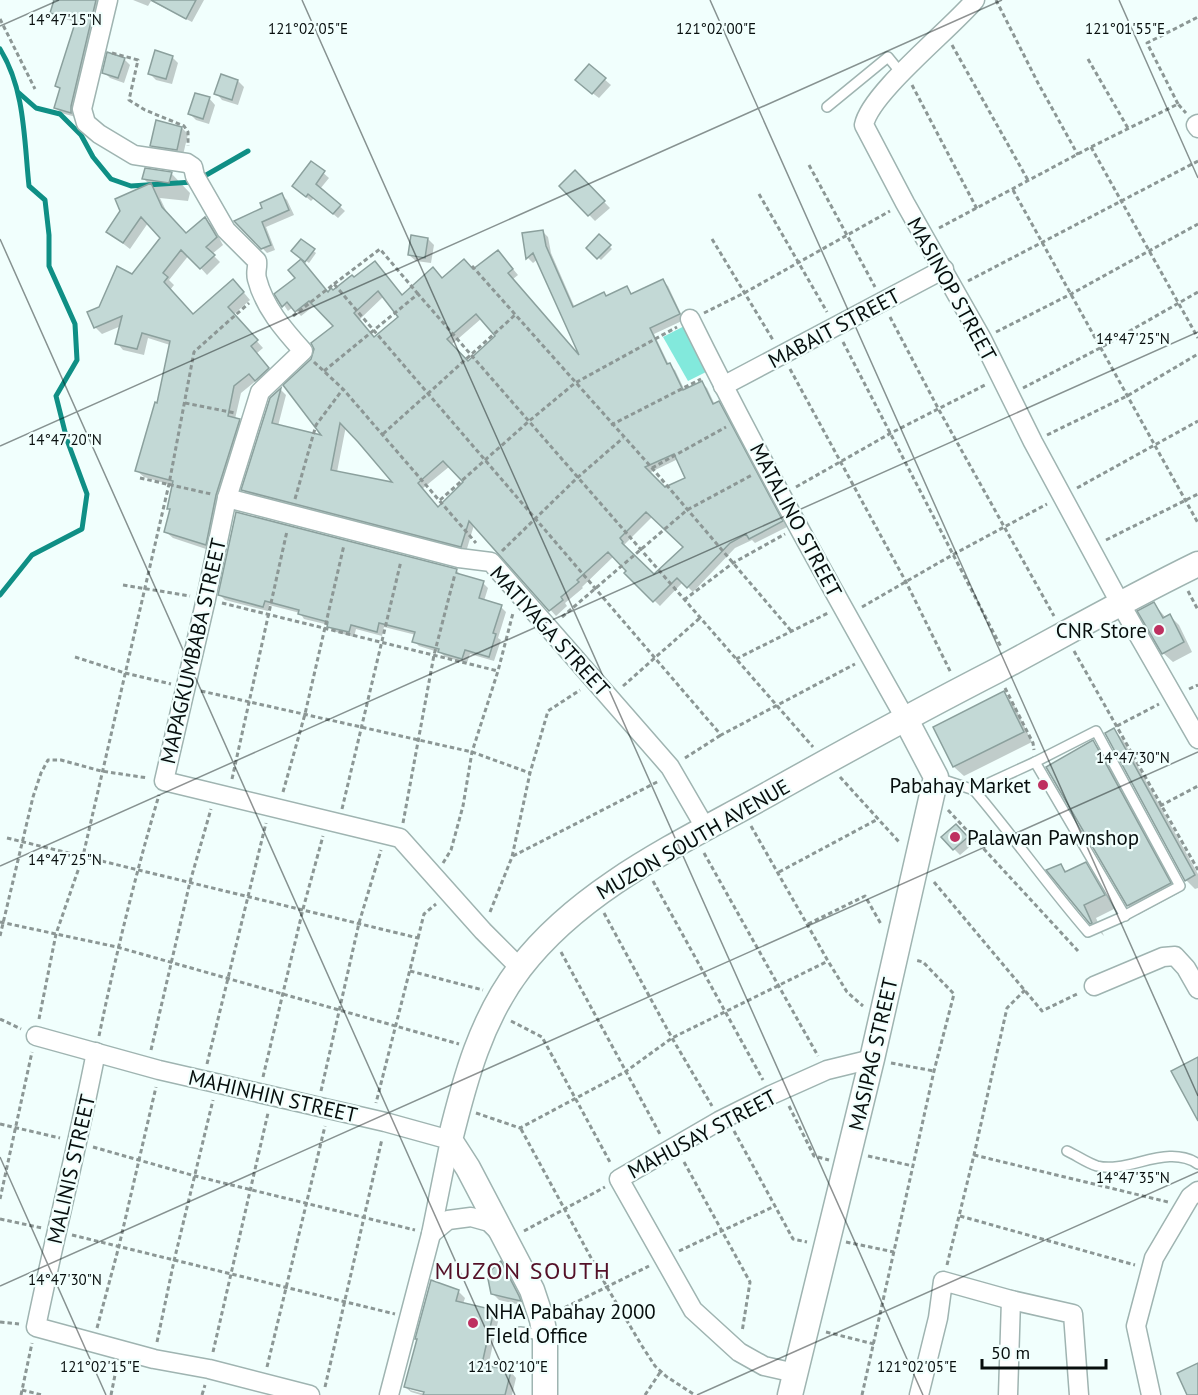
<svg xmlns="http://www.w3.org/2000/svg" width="1198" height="1395" font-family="'PT Sans',sans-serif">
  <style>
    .green { fill: #82e9dc }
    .shadow { fill: #0003; fill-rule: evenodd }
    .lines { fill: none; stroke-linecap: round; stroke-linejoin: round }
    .stream { stroke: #0f8f85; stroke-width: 5 }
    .building { fill: #c3d9d6; stroke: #8ba09d; stroke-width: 1.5; fill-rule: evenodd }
    .service-casing { stroke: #9fb4b1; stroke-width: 12 }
    .minor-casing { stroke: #9fb4b1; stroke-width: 21 }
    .tertiary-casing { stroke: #9fb4b1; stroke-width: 27 }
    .path { stroke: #8c9795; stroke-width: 3; stroke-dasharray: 4.5 3; stroke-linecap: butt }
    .service { stroke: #fff; stroke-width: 9 }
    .minor { stroke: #fff; stroke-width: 18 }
    .tertiary { stroke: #fff; stroke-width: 24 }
    .ticks { fill: none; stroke: #070e0d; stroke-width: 1.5; stroke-opacity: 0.45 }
    .poi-dot { fill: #be3060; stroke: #f1fffd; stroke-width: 2 }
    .labels { text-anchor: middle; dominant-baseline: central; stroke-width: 4.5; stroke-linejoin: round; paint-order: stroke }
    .street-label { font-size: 21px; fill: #070e0d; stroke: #f1fffd }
    .poi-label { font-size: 21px; fill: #070e0d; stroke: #f1fffd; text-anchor: end }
    .quarter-label { font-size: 24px; letter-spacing: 1.5px; fill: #541027; stroke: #f1fffd }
    .ticks-label { font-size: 15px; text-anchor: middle; fill: #070e0d; stroke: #f1fffd; stroke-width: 4.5; stroke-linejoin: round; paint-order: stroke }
  </style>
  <rect width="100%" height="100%" fill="#f1fffd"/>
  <!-- green -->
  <polygon class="green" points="696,320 718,366 688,381 663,337"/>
  <!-- shadow -->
  <g class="shadow">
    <polygon points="52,0 103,0 76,117 61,113 56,108 61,90 57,86 76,22 57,17 52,12 55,3"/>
    <polygon points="133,0 204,0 192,22 151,1 148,6"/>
    <polygon points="172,57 178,63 172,84 156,80 150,74"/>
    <polygon points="124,59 130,65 124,83 110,78 104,72"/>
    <polygon points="589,66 611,85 599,98 583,86"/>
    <polygon points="238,81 244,87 238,105 222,100 216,93"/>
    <polygon points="209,98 215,105 209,124 196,120 190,114"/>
    <polygon points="182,128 188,134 183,155 158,152 152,146"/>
    <polygon points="312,163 329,178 320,189 345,211 338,218 314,198 311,201 299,191"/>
    <polygon points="575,172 610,208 595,221 561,186"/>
    <polygon points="171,173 190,193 188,201 160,198 168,215 186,235 205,219 212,225 223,245 212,254 220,262 207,275 189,255 169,280 174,285 170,290 193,316 240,288 250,300 233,315 263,348 257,353 275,376 263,386 257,380 241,393 235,419 239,420 246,427 212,551 173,538 166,532 174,486 144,477 137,471 158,405 170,345 148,338 144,355 123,350 117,343 121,326 102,334 95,327 100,308 132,276 162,238 148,223 130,249 108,232 150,185 144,179"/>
    <polygon points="282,195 287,200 294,215 266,227 275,250 267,253 237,222 264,209"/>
    <path d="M542 231 548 237 551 253 575 308 604 294 607 297 627 288 632 294 663 281 668 286 684 320 654 334 669 365 675 370 685 391 702 383 707 388 715 405 719 403 724 409 787 527 755 543 752 540 735 548 693 592 683 582 660 606 626 573 628 571 614 556 582 587 583 588 565 603 567 606 556 616 474 525 466 552 248 495 243 490 271 399 281 390 286 395 278 426 325 437 312 360 335 326 315 305 301 316 293 307 288 311 277 295 333 292 352 277 403 297 442 280 473 271 503 257 518 275 513 279 581 359 538 259 533 263 528 258 523 235ZM384 296 400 317 375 339 359 320ZM482 318 498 336 468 363 451 345ZM346 426 396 484 337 472ZM678 459 687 479 665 489 649 473ZM450 466 465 482 438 508 422 489ZM652 517 685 547 654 576 626 550 628 548 624 545Z"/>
    <polygon points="599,236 612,249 601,260 588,248"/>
    <polygon points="428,239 434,245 431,263 416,261 409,255"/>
    <polygon points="301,241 316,253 309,263 296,253"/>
    <polygon points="456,570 462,576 483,583 488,588 484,601 501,607 506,612 498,638 501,640 494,661 470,654 467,663 445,657 441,653 419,646 414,641 416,635 384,627 382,636 356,629 354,637 333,631 329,625 304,619 300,613 269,605 268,611 225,600 220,595"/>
    <polygon points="1154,604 1166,618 1170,616 1179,625 1192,652 1173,662 1163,653"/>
    <polygon points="1003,693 1013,703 1032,742 964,776 954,767 935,727"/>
    <polygon points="1114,730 1123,740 1198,874 1198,888 1195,889 1186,880"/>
    <polygon points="1093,742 1102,751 1179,893 1138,915 1128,906 1048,767"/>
    <polygon points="962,832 973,844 960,855 954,849"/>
    <polygon points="1085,864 1098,877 1116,908 1096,918 1104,936 1091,923 1060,865 1068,873"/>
    <polygon points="501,1263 507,1269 525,1306 499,1300 492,1293"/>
    <polygon points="432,1282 459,1292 465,1298 463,1304 493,1311 499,1317 488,1367 511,1372 516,1378 512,1395 431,1395 432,1393 410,1387 410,1390 428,1395 421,1395 411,1392 405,1387"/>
  </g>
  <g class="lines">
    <!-- stream -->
    <g class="stream">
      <path d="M0 49C25 89 24 139 29 186L45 200 49 235V266L75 324 77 360 56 396 67 440 87 494 82 529 32 555 0 595"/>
      <polyline points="19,93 36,108 60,114 81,135 93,157 111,179 131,186 193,182"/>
      <polyline points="201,178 248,151"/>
    </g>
  </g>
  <!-- building -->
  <g class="building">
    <polygon points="54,0 96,0 71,106 71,113 54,108 60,88 55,86 76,20 50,13"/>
    <polygon points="151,0 196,0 186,19"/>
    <polygon points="155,50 173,56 166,79 148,74"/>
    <polygon points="107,52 125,58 118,78 102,73"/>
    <polygon points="589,64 606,78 592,94 575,80"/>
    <polygon points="221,74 238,80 232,100 214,94"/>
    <polygon points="195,93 210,97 203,119 188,114"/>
    <polygon points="156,120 182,127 177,150 150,146"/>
    <polygon points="311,161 325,171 316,184 341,205 333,214 308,194 306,197 292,186"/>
    <polygon points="145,168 172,172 169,183 142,179"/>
    <polygon points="575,170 605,201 588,216 559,186"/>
    <polygon points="151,183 162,207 186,233 205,217 217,237 206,247 215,255 200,269 181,250 163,273 168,277 164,282 193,314 233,279 244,292 228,307 258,340 251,346 269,368 255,381 249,374 234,386 228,416 240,419 216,495 206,545 164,532 170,509 167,509 173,481 135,471 155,402 157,403 170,341 142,333 137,349 115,344 122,316 94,328 87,312 99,307 117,266 132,274 160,238 141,217 123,243 106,232 120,211 115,199"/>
    <polygon points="282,193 289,210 262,222 271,245 261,249 234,221 262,208 260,203"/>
    <path d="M543 230 546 246 573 307 604 292 606 296 627 286 631 294 663 279 680 314 650 328 667 364 670 363 683 390 702 381 713 404 719 401 783 521 749 539 746 534 730 543 687 588 677 578 653 602 624 573 626 571 608 552 577 580 579 582 561 597 563 600 549 611 469 521 461 547 241 490 270 398 281 388 272 423 321 435 283 385 311 359 314 349 311 343 333 326 309 301 295 312 287 302 282 307 274 294 295 278 288 270 301 259 328 292 331 288 333 290 352 275 354 277 375 261 402 295 433 267 442 278 464 259 473 269 498 250 513 269 508 273 579 355 533 253 526 259 522 233ZM378 291 398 317 374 337 354 313ZM476 314 495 336 468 361 447 339ZM340 423 358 442 392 482 331 470ZM674 454 685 478 665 487 645 467ZM443 461 463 482 438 507 418 483ZM646 512 683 547 654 574 622 543 623 542 620 538Z"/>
    <polygon points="599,234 611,245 597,259 586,248"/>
    <polygon points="411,235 428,238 425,258 408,255"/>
    <polygon points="301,239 315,249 305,262 291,251"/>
    <polygon points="236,512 457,569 456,573 484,581 479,598 502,605 493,633 496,634 489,657 465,650 462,659 438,652 439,649 412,642 415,632 379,623 377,632 351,625 349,632 327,627 328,622 298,614 299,610 265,601 263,607 218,595"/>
    <polygon points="1154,602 1163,618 1170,614 1184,642 1162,654 1137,611"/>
    <polygon points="1004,691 1024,732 953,767 933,727"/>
    <polygon points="1114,728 1195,875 1185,881 1105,733"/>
    <polygon points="1093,740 1171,883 1127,906 1046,767"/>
    <polygon points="956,824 968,837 953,850 941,837"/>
    <polygon points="1086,862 1105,895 1084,905 1092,923 1090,924 1046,870 1061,864 1065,872"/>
    <polygon points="1198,1057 1198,1121 1171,1071"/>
    <polygon points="501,1261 519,1296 521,1301 491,1294 487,1274"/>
    <polygon points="431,1280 459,1290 456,1301 494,1310 482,1364 511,1371 505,1395 423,1395 424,1392 404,1387 417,1339 415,1339"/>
    <polygon points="1198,1363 1198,1395 1187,1395 1177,1373"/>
  </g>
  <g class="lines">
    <!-- service casing -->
    <g class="service-casing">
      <g id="service">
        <polyline points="827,107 888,57 901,73"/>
        <polyline points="938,778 974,790 1035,762 1125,916"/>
        <path d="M974 790C1014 837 1048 886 1088 932L1120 918 1180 886 1096 731 1035 762"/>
        <path d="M1067 1151C1076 1155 1087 1163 1097 1166 1128 1174 1167 1143 1198 1164"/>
        <polyline points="520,1332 542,1335"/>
      </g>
    </g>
    <!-- minor casing -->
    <g class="minor-casing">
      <g id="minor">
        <path d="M108 0 82 109 86 123 99 134 134 155 187 163 193 167 195 176 226 230 257 261C258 267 255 272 257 279 264 307 284 330 303 351L260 392 227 498 206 599 164 781 400 838 483 931 520 968"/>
        <path d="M975 0C951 29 870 93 864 125L905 203 982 339 1033 442 1120 603 1198 739"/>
        <polyline points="1198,124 1196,125 1198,128"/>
        <path d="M690 319C757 455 831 587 905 718"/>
        <polyline points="723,386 944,269"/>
        <polyline points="227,498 459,558 491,562 670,767 706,829"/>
        <polyline points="1094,986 1163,957 1175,956 1186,968 1198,989"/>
        <polyline points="36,1036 159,1070 385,1122 450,1140 431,1234 389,1395"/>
        <path d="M96 1052C78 1144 55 1235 36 1327L154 1359 209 1369 310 1395"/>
        <polyline points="431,1234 448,1220 471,1217 489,1222 500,1233"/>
        <polyline points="795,1373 764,1366 739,1352 693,1310 619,1179 719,1121 771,1095 827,1070 872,1059"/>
        <polyline points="919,1395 938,1318 943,1281 1011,1300 1073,1314 1079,1395"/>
        <polyline points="1008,1395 1011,1300"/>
        <polyline points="1151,1395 1136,1326 1154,1258 1190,1197 1198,1191"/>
      </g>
    </g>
    <!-- tertiary casing -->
    <g class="tertiary-casing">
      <g id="tertiary">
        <path d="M545 1395V1336L542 1320 532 1290 468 1168 450 1140C465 1079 481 1019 520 968 583 886 685 841 772 792 847 750 922 709 998 670 1065 634 1130 597 1198 564"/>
        <polyline points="790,1395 872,1059 936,777 905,718"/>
      </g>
    </g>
    <!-- path -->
    <g class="path">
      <polyline points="996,0 1038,83 1078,155"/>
      <polyline points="0,19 35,89"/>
      <polyline points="952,45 1029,182"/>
      <polyline points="112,53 138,60 129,100 145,110 184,126 188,132 188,146"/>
      <polyline points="1088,59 1129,130"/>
      <polyline points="912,85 977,209"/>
      <polyline points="1178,104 1147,43 1198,17"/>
      <polyline points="1091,147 1198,338"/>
      <polyline points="809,165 875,287"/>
      <polyline points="1013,190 1198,523"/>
      <polyline points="759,194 827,312"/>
      <polyline points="939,228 1091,147 1178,104 1186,113"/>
      <polyline points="712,239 773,340"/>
      <polyline points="472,266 652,468 792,632"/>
      <polyline points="968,281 1198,161"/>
      <polyline points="334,284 380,249 418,294"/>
      <polyline points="704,313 746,292 890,211"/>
      <polyline points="293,316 334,284 721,735 855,664"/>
      <polyline points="890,317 939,410 1054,616"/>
      <polyline points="996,332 1071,294 1198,224"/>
      <polyline points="843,342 1001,647"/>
      <polyline points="314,362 343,389 476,543"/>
      <polyline points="790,369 906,582 951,673"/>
      <polyline points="324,371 418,294 813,747"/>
      <polyline points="1023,388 1100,348 1198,292"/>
      <polyline points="185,403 235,413"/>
      <polyline points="611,425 701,379"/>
      <polyline points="383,434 515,315"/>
      <polyline points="1047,435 1127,396 1198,354"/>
      <polyline points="652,468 726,427"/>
      <polyline points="140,478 211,494"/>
      <polyline points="796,487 891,433 985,385"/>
      <polyline points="1077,488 1198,421"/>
      <polyline points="295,499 316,425 343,389"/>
      <polyline points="440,500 528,422 575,383 677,327"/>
      <polyline points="1106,540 1198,494"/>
      <polyline points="502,551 577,478 623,438"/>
      <polyline points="123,585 190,596"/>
      <polyline points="1188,591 1198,610"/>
      <polyline points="684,600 733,563 785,534"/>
      <polyline points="222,603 498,671"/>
      <polyline points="862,607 954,554 1047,504"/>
      <polyline points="562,617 687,510 752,475"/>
      <polyline points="1074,651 1198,870"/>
      <polyline points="75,657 125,673 171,684"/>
      <polyline points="736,659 828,613"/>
      <polyline points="623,686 700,618"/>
      <polyline points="1005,688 1033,743 1034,750"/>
      <polyline points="1189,689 1198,685"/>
      <polyline points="201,691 472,752 530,773"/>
      <polyline points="1117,726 1159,704"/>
      <polyline points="685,758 721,735"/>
      <polyline points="840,777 900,843"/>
      <polyline points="232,779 287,531"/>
      <polyline points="283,792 305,714 344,545"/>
      <polyline points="1160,806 1198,786"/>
      <polyline points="342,809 401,561"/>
      <polyline points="948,810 1078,951"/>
      <polyline points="403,823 434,655 455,574"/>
      <polyline points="751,826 828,961 847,992 863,1006"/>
      <polyline points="7,838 418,938 376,1103"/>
      <polyline points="704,853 818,1056"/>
      <polyline points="513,856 659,781"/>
      <polyline points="443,863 451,850 463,806 472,752 498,671 513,613"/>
      <polyline points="779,872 878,819"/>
      <polyline points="653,881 763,1080"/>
      <polyline points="934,882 1042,1011 1079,993"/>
      <polyline points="490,912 512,857 530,773 548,711 580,690"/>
      <polyline points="604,913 672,1038 712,1106"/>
      <polyline points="0,922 117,947 459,1044"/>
      <polyline points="808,924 865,896 881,924"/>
      <polyline points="0,936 33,797 41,773 48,760 61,760 101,771 148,778"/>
      <polyline points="418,938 424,914 436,904"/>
      <polyline points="561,952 661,1136"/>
      <polyline points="410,971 483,990"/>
      <polyline points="0,1019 21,1029"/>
      <polyline points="39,1019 56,934 83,856 169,484 194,352 249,303"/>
      <polyline points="511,1021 542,1037 611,1164"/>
      <path d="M99 1036C116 954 135 876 159 795"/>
      <polyline points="151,1050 190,882 211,809"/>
      <polyline points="891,1063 934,1071"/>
      <polyline points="207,1064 266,823"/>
      <polyline points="263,1077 303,909 323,836"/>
      <polyline points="321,1091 359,923 381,850"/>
      <polyline points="789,1106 814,1156 829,1160"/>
      <polyline points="476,1113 520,1128 625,1072 672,1038 828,961"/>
      <polyline points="0,1124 60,1138"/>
      <polyline points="521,1129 608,1289 642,1346 655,1366 667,1377 695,1395"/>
      <polyline points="734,1131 793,1239 807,1242"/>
      <polyline points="93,1147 195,1176 415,1230"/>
      <polyline points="974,1155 1168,1202"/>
      <polyline points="868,1156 913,1166"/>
      <polyline points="684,1162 750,1282 742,1332"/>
      <polyline points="0,1199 32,1052"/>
      <polyline points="960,1216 1135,1265"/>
      <polyline points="0,1219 42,1228"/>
      <polyline points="524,1231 605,1187"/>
      <polyline points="72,1235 395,1314"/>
      <polyline points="846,1242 894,1252"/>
      <polyline points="679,1251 775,1206"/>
      <polyline points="947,1265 974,1155 1007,1008 1025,990"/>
      <polyline points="558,1311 649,1266"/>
      <polyline points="0,1322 19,1324"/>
      <polyline points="97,1328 119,1246 156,1087"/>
      <polyline points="826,1332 874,1344"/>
      <polyline points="157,1342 174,1261 213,1100"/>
      <polyline points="213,1352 268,1113"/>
      <polyline points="267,1367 325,1126"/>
      <polyline points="325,1387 382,1139"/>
      <polyline points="22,1390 42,1395"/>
      <polyline points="21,1395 32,1343"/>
      <polyline points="111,1395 117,1365"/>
      <polyline points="202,1395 205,1385"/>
      <polyline points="645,1395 661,1371"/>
      <polyline points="862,1395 934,1071 954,994 923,962 915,960"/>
    </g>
    <!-- service -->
    <use href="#service" class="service"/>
    <!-- minor -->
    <use href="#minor" class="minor"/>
    <!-- tertiary -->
    <use href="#tertiary" class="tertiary"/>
  </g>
  <!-- ticks -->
  <path class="ticks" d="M302 0 923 1395M710 0 1198 1096M1119 0 1198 178M0 26 59 0M0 239 515 1395M0 446 1002 0M0 866 1198 332M0 1157 106 1395M0 1286 1198 752M697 1395 1198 1172"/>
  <!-- markers -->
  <g class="poi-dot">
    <circle cx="1159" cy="630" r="6"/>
    <circle cx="1043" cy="785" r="6"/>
    <circle cx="955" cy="837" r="6"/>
    <circle cx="473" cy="1323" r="6"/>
  </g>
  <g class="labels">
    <!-- street labels -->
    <g class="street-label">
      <text transform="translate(952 289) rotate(61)">MASINOP STREET</text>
      <text transform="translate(834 328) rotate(-28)">MABAIT STREET</text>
      <text transform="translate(796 520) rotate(62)">MATALINO STREET</text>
      <text transform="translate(550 631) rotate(48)">MATIYAGA STREET</text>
      <text transform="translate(193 651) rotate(-77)">MAPAGKUMBABA STREET</text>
      <text transform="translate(693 839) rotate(-30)">MUZON SOUTH AVENUE</text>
      <text transform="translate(873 1054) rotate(-77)">MASIPAG STREET</text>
      <text transform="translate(273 1096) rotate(13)">MAHINHIN STREET</text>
      <text transform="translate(702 1134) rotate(-28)">MAHUSAY STREET</text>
      <text transform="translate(71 1169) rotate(-77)">MALINIS STREET</text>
    </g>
    <!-- poi labels -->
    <g class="poi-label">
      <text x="1147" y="630">CNR Store</text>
      <text x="1031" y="785">Pabahay Market</text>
      <text x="967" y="837" text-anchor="start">Palawan Pawnshop</text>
      <text x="485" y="1311" text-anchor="start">NHA Pabahay 2000<tspan x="485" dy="24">FIeld Office</tspan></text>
    </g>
    <!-- quarter labels -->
    <g class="quarter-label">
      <text x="523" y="1270">MUZON SOUTH</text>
    </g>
  </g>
  <g class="ticks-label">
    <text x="65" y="25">14°47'15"N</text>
    <text x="308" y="34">121°02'05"E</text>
    <text x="716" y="34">121°02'00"E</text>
    <text x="1125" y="34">121°01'55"E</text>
    <text x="1133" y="344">14°47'25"N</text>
    <text x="65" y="445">14°47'20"N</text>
    <text x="1133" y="763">14°47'30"N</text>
    <text x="65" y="865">14°47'25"N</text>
    <text x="1133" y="1183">14°47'35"N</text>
    <text x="65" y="1285">14°47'30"N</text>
    <text x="100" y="1372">121°02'15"E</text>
    <text x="508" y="1372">121°02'10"E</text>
    <text x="917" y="1372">121°02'05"E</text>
  </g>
  <!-- scale -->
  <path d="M982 1359v9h124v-9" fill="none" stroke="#070e0d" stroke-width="3"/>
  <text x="991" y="1359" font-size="18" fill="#070e0d" stroke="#f1fffd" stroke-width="4.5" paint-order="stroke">50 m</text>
</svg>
